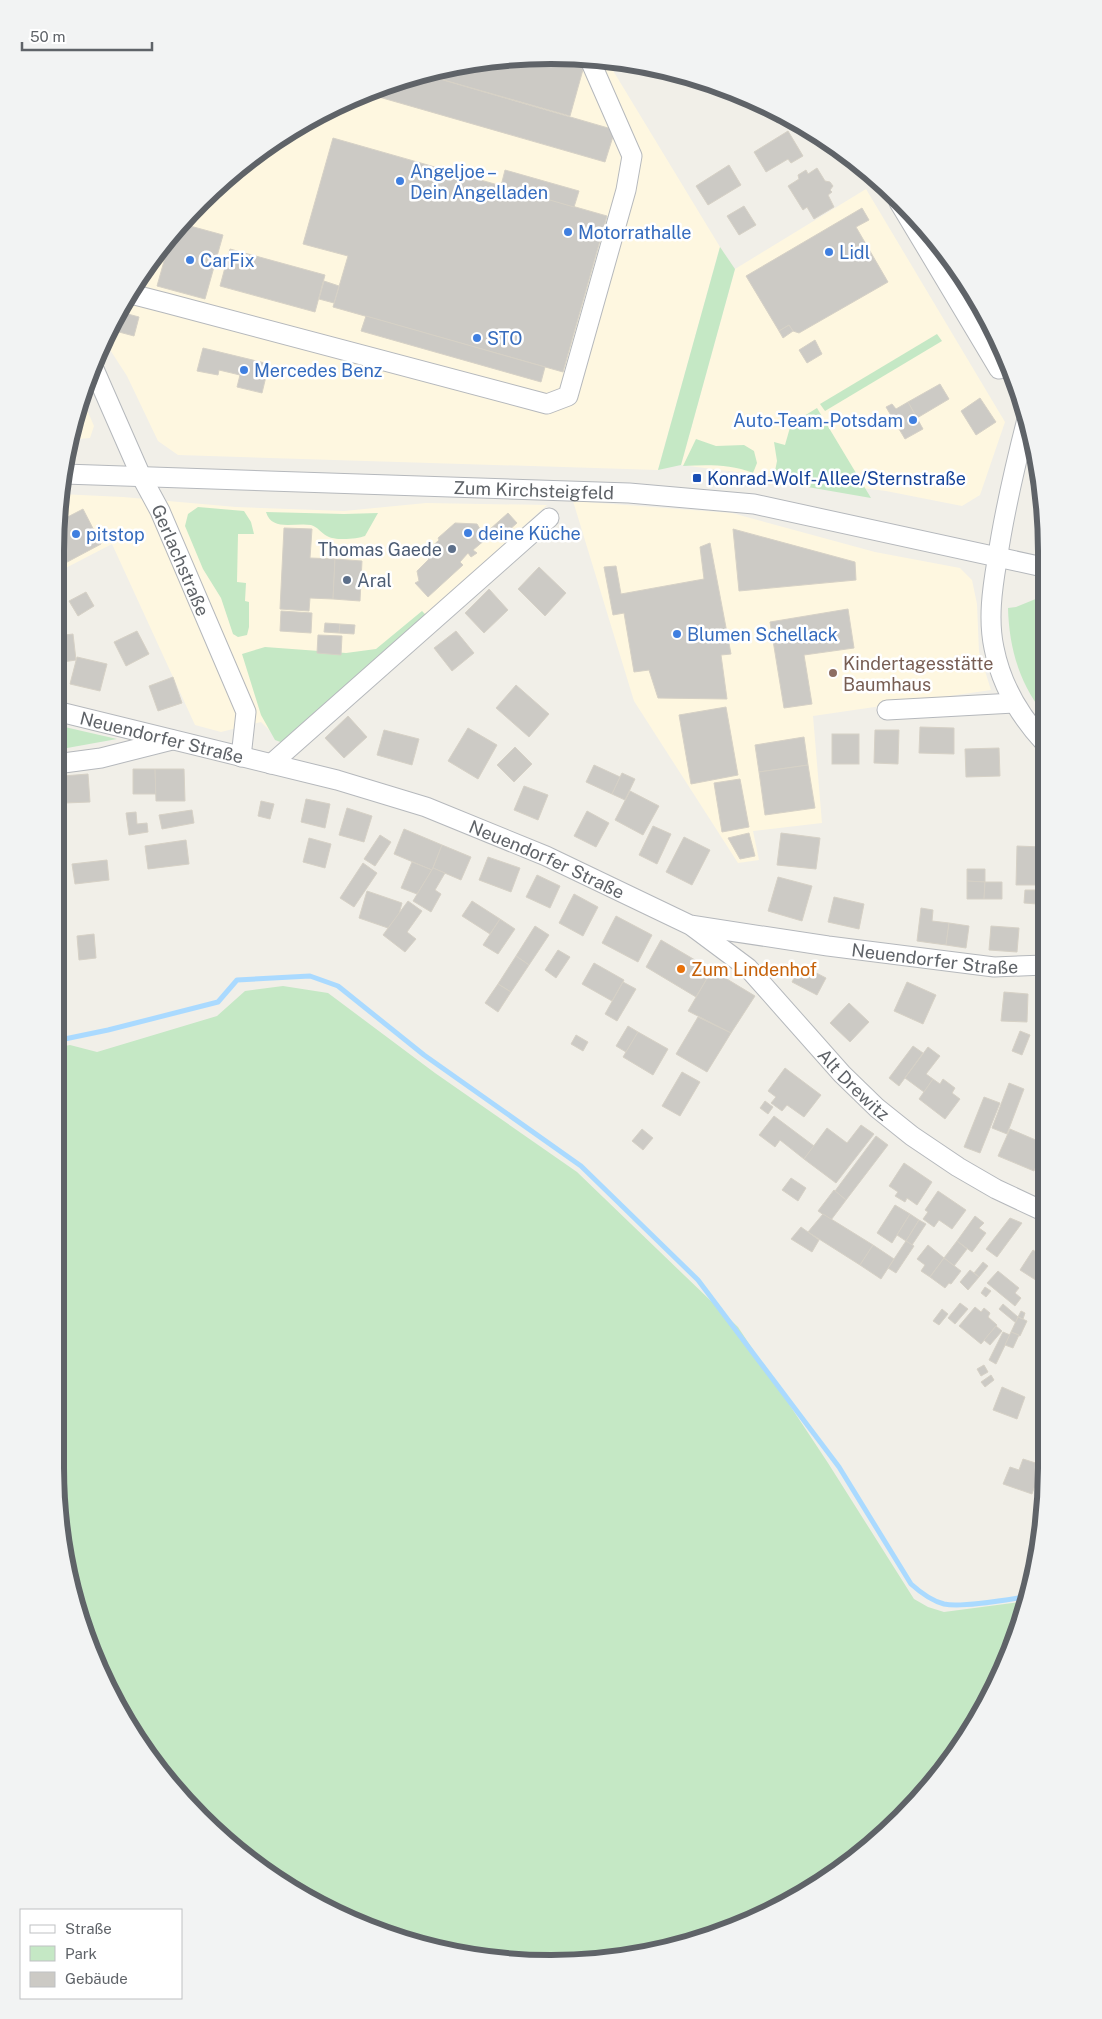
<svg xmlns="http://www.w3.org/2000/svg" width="1102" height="2019" font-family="'Public Sans',sans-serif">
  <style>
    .commercial { fill: #fef7e0 }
    .green { fill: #c5e8c5 }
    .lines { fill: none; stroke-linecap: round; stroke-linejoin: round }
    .stream { stroke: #aadaff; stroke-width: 5 }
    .building { fill: #cccac5; stroke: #d6d1c6 }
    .minor-casing { stroke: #b5b8bc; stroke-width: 21 }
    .minor { stroke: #fff; stroke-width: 19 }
    .shop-dot { fill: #3f7fe0; stroke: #fff; stroke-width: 2 }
    .transit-dot { fill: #1a4fb4; stroke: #fff; stroke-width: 2 }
    .service-dot { fill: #5c6f8a; stroke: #fff; stroke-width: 2 }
    .education-dot { fill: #8d6e63; stroke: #fff; stroke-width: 2 }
    .food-dot { fill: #e8710a; stroke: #fff; stroke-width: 2 }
    .labels { text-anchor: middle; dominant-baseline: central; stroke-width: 5; stroke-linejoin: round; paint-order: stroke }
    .shop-label { font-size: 18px; fill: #366cbe; stroke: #fff; text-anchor: start }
    .transit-label { font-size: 18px; fill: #164399; stroke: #fff; text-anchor: start }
    .street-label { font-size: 18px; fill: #5f6368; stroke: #fff }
    .service-label { font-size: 18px; fill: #4e5e75; stroke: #fff; text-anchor: end }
    .education-label { font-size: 18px; fill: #785e54; stroke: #fff; text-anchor: start }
    .food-label { font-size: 18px; fill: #c56008; stroke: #fff; text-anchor: start }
    .rim { fill: none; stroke: #5f6368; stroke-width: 6 }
  </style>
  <rect width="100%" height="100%" fill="#f1efe8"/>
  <!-- commercial -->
  <g class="commercial">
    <polygon points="518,56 606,59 720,247 658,470 178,455 158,441 127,376 105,342 117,313 138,302 147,267 178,224 249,158 331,106 422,72"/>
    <polygon points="866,189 1005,422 980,495 962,506 886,491 681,465 735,269"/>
    <polygon points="82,398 94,426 90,438 69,440 72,422"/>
    <polygon points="60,494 123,497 236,507 344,511 426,503 547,505 283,744 261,722 221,732 195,725 112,544 56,573 56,519"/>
    <polygon points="573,501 732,513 875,552 960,568 972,580 977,604 979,652 991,690 813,716 822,823 753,831 759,860 738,863 634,701"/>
  </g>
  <!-- green -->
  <g class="green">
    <polygon points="720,247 735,269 681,465 658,470"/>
    <polygon points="937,334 942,341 825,411 820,404"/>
    <polygon points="817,408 871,498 773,481 777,461 774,442 785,445 791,424"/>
    <path d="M696 439 716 446 744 445 754 451 757 463 753 473C729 464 708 465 683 466Z"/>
    <polygon points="198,507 244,511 251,522 254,534 238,534 237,582 246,583 245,601 249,602 249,627 247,635 238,637 233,634 221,598 203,569 185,526 188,514"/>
    <path d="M266 512 344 514 378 513 365 536C357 539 335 541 327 536 321 533 318 527 311 525 295 522 272 532 266 512Z"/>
    <path d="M1043 596V713C1019 682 1009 647 1008 608L1016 607Z"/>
    <polygon points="422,611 428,617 286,744 275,740 261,715 242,654 265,647 346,653 376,649"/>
    <polygon points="56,725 117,739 56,750"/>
    <polygon points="283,986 328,993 435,1073 577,1172 738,1327 828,1463 914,1599 928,1607 944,1612 1028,1601 981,1716 944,1770 878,1841 826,1881 741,1926 679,1947 584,1963 518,1963 423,1947 361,1926 276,1881 224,1841 158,1770 121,1716 81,1628 64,1564 55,1468 55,1048 70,1045 97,1052 217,1016 245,991"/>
  </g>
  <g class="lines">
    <!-- stream -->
    <path class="stream" d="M55 1041 108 1030 218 1002 237 980 310 976 338 986 424 1055 581 1166 698 1280 839 1467 911 1584C921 1593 932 1601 944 1604 963 1608 1010 1599 1030 1596"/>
  </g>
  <!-- building -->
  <g class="building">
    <polygon points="518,56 554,57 584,66 570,116 419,73"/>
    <polygon points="419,73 615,130 605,162 379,97 382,87"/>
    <polygon points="766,107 787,116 777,123"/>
    <polygon points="788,131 803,156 791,163 788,159 766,172 754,152"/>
    <polygon points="333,138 607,216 563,372 333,307 348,256 303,244"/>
    <polygon points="729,165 741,185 708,205 696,186"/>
    <polygon points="817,168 825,181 830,182 833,186 830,190 832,192 828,195 834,207 814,219 807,207 803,210 788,186 799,179 798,175 806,170 808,174"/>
    <polygon points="505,170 579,191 574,207 501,186"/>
    <polygon points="744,206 756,225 739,235 727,216"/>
    <polygon points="862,208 869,220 856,227 888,282 799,333 793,331 789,325 779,331 746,276"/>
    <polygon points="179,223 223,235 205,299 157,286 172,233"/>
    <polygon points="230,249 325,275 315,312 220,286"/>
    <polygon points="324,281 339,286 334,303 319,299"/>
    <polygon points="124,313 139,317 134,336 119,332"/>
    <polygon points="366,316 545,367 541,382 361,331"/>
    <polygon points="789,325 793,331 783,338 779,331"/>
    <polygon points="815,340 822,354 807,363 799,350"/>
    <polygon points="203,348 269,364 262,393 237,387 240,375 219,370 218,375 197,371"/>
    <polygon points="940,384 949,399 917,418 908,402"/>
    <polygon points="980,398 996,422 976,435 961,411"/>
    <polygon points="908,402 923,429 905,439 886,407 892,404 896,409"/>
    <polygon points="83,509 101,544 56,568 56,523"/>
    <polygon points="508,513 517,523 498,540 489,530"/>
    <polygon points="455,523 477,524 486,539 473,550 477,553 471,557 468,553 460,562 463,565 428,597 415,583 419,581 417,571 429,559 424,554 439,540 438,538"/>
    <polygon points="284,528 312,529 310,558 335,559 333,599 310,598 309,611 280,609"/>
    <polygon points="733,529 855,562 856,580 739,591"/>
    <polygon points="710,543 731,654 721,655 727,699 658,698 649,670 634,672 624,613 613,615 604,567 616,566 621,594 704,579 700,547"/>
    <polygon points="335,559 362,561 360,601 333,599"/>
    <polygon points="539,567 566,593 545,616 518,589"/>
    <polygon points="489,589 508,610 484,633 465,613"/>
    <polygon points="86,592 94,606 78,616 69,601"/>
    <polygon points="56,602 61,612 56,615"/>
    <polygon points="848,609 854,648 804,655 812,704 784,708 770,622"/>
    <polygon points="281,611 312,613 311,633 280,631"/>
    <polygon points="325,623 340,624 339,633 324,632"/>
    <polygon points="340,624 355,625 354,634 339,633"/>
    <polygon points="137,631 149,654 126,666 114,642"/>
    <polygon points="456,631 474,653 452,671 434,648"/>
    <polygon points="73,634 76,660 56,663 56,636"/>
    <polygon points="318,635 342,636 341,655 317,653"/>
    <polygon points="77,657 107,664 100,691 70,684"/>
    <polygon points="173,677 182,703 158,711 149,686"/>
    <polygon points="516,685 549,714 529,737 496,708"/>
    <polygon points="726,707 738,775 691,784 679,715"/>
    <polygon points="348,716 367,737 344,758 325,738"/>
    <polygon points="920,727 954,728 954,754 919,753"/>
    <polygon points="468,728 497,745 478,779 448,761"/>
    <polygon points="384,730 419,739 412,765 377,755"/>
    <polygon points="875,730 899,730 898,764 874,763"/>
    <rect x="832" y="734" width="27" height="30"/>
    <polygon points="804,737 808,765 759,772 755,745"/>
    <polygon points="515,747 532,764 514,782 497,765"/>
    <polygon points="999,748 1000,776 966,777 965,749"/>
    <polygon points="594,765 620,777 612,794 586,782"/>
    <polygon points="808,765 815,808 765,815 759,772"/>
    <polygon points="133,769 155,769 156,794 133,794"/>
    <polygon points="155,769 184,769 185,801 156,801"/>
    <polygon points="622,773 635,779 625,800 612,794"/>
    <polygon points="88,774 90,802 65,803 63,776"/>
    <polygon points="740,779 749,827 722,832 714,783"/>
    <polygon points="524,786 548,795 538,820 514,810"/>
    <polygon points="630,791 659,806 643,835 615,820"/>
    <polygon points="306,799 330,804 325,828 301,822"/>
    <polygon points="261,801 274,804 270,819 258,816"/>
    <polygon points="347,808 372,816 364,842 339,835"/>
    <polygon points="192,810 194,823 162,829 159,815"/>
    <polygon points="587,811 609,823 596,847 574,836"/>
    <polygon points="136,812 137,824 147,823 148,832 129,835 126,813"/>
    <polygon points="653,826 671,834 657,864 639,855"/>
    <polygon points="404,829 442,845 432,870 394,854"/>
    <polygon points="749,833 755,856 740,859 728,838"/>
    <polygon points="781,833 820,838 816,869 777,865"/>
    <polygon points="380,835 391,842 375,866 364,859"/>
    <polygon points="684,837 710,850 692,885 666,872"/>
    <polygon points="309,838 331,844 325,868 303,862"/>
    <polygon points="186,840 189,864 148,869 145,846"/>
    <polygon points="442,845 471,857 461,880 433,868"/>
    <polygon points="1017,846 1042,847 1041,885 1016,885"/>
    <polygon points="488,857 520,868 511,892 479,880"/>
    <polygon points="107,860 109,880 75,884 72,864"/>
    <polygon points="412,862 432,870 417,894 401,888"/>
    <polygon points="363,863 377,873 354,907 340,898"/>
    <polygon points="433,868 445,873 435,890 441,894 431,912 413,901"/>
    <polygon points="967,869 985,869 985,882 967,881"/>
    <polygon points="537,875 560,886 550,908 526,897"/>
    <polygon points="778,877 812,886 802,921 768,911"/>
    <polygon points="967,881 985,882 984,899 967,899"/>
    <polygon points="985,882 1002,882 1002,899 984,899"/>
    <polygon points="1025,890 1038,890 1037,904 1024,903"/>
    <polygon points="367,891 402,903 399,914 388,928 359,918"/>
    <polygon points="574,894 598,907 583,936 559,923"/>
    <polygon points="834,897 864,904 859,929 828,922"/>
    <polygon points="408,901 422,911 407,932 416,939 405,952 383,935"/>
    <polygon points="472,901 500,919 490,934 462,916"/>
    <polygon points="921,908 933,910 932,921 949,923 946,945 917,941"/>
    <polygon points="616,916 652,935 638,962 602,943"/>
    <polygon points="500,919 515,929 498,954 483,945"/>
    <polygon points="949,923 969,926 966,948 946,945"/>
    <polygon points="535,926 549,935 529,965 516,956"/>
    <polygon points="991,926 1019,928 1017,952 989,950"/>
    <polygon points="94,934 96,958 79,960 77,936"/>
    <polygon points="661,940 712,970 696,997 646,967"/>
    <polygon points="558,950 570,957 556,978 545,970"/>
    <polygon points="516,956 529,965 511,992 498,984"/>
    <polygon points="594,963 624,980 612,1001 582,984"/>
    <polygon points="801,965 826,978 817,995 792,982"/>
    <polygon points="712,970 755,996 731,1033 688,1011"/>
    <polygon points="623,982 636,989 617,1021 605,1014"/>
    <polygon points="907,982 936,995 923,1024 894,1011"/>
    <polygon points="498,984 511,992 498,1012 485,1003"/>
    <polygon points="1004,992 1028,994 1027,1022 1001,1021"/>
    <polygon points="849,1003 869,1022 850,1042 830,1023"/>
    <polygon points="698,1017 731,1033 707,1072 676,1054"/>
    <polygon points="628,1026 638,1032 626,1052 616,1046"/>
    <polygon points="1020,1031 1030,1035 1022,1055 1012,1051"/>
    <polygon points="638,1032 668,1049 653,1075 623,1057"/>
    <polygon points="576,1035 588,1042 583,1051 571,1044"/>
    <polygon points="913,1046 923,1053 899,1086 889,1078"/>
    <polygon points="928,1047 940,1056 926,1074 933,1079 924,1092 905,1078"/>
    <polygon points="785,1068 821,1095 804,1117 787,1105 782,1111 771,1103 776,1097 768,1091"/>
    <polygon points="682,1072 700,1082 680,1116 662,1106"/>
    <polygon points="933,1079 940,1084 943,1079 955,1088 952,1093 960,1099 945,1119 919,1099"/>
    <polygon points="1009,1083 1024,1089 1007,1134 992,1128"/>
    <polygon points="984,1097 1000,1103 980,1153 964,1147"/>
    <polygon points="765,1101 773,1107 768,1114 760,1108"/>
    <polygon points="774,1116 814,1146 804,1159 780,1140 775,1147 759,1135"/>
    <polygon points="861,1125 874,1134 836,1183 804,1159 827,1128 847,1143"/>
    <polygon points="642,1129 653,1138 643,1150 632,1141"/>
    <polygon points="1010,1129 1045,1144 1034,1171 998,1156"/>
    <polygon points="876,1136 888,1145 846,1200 835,1191"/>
    <polygon points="904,1163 932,1182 917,1205 907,1198 905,1202 895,1196 898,1192 889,1186"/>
    <polygon points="791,1178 806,1188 798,1201 782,1190"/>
    <polygon points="834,1190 846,1200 831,1220 818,1211"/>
    <polygon points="938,1191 966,1210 952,1229 939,1220 934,1227 923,1219 928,1212 925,1210"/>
    <polygon points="895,1205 910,1214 892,1243 877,1233"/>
    <polygon points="823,1214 873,1245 860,1265 808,1232"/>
    <polygon points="910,1214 919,1220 906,1241 897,1235"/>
    <polygon points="975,1216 984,1223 979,1228 986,1233 972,1252 957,1241"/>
    <polygon points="1010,1218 1022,1223 997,1257 986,1249"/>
    <polygon points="919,1220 926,1224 912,1245 906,1241"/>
    <polygon points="801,1227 819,1240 812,1252 791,1239"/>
    <polygon points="906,1241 914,1246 896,1273 888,1268"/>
    <polygon points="957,1241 967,1249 954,1266 944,1258"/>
    <polygon points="873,1245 894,1259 881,1279 860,1265"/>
    <polygon points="928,1245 944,1258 930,1277 921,1271 925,1265 917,1259"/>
    <polygon points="1033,1250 1045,1258 1045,1286 1020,1270"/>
    <polygon points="944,1258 961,1271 951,1284 949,1283 945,1288 930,1277"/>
    <polygon points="983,1262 988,1266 979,1277 974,1273"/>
    <polygon points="970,1270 979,1277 968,1290 960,1282"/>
    <polygon points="998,1271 1019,1288 1015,1293 1021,1298 1015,1306 987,1283"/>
    <polygon points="985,1287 991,1291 986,1297 981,1293"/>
    <polygon points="960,1303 968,1309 955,1324 948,1318"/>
    <polygon points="1003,1304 1018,1317 1016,1323 999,1309"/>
    <polygon points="975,1307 981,1312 984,1308 990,1313 988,1317 997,1325 981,1344 959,1326"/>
    <polygon points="942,1309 948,1314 939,1325 933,1321"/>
    <polygon points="1021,1311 1025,1313 1023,1319 1018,1317"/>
    <polygon points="1018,1317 1027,1321 1020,1336 1011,1332"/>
    <polygon points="996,1326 1002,1331 990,1345 984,1340"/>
    <polygon points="1003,1332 1010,1335 996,1364 989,1360"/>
    <polygon points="1011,1332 1019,1335 1013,1348 1005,1345"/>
    <polygon points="984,1365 988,1372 981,1376 977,1369"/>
    <polygon points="991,1375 994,1380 985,1387 981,1382"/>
    <polygon points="1002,1387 1025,1397 1017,1419 993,1410"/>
    <polygon points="1023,1459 1042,1465 1032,1494 1003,1484 1010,1467 1019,1470"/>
  </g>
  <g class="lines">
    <!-- minor casing -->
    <g class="minor-casing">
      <g id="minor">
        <polyline points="899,202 999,369"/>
        <polyline points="126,297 131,294 166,303 547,404 568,396 626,190 632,156 589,58"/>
        <path id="s1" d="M94 369 141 476 160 511 246 712 241 757"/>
        <path d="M1027 419C1015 466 1004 513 997 561 992 590 988 620 994 648 1001 684 1019 715 1044 742"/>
        <path id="s2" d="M64 474 629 493 754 504 1043 567"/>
        <polyline points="887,710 1014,703"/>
        <path id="s3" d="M56 711 337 780 426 807 546 856 690 925 828 946 994 967 1044 965"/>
        <polyline points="56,764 101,758 172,740"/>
        <polyline points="271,764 549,518"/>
        <path id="s4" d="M693 927 748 968 842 1074 877 1108 912 1136 958 1167 996 1189 1045 1212"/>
      </g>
    </g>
    <!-- minor -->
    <use href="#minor" class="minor"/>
  </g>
  <!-- markers -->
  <g class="shop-dot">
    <circle cx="400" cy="181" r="5"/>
    <circle cx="568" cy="232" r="5"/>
    <circle cx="829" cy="252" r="5"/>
    <circle cx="190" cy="260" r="5"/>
    <circle cx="477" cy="338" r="5"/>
    <circle cx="244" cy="370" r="5"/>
    <circle cx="913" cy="420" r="5"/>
    <circle cx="468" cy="533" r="5"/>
    <circle cx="76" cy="534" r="5"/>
    <circle cx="677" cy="634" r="5"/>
  </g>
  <rect class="transit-dot" x="692" y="473" width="10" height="10" rx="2.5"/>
  <g class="service-dot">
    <circle cx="452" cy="549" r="5"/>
    <circle cx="347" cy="580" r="5"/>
  </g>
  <circle class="education-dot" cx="833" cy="673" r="5"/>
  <circle class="food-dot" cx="681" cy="969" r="5"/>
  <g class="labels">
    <!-- shop labels -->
    <g class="shop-label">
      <text x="410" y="171">Angeljoe –<tspan x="410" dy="21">Dein Angelladen</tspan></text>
      <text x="578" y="232">Motorrathalle</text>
      <text x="839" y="252">Lidl</text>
      <text x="200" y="260">CarFix</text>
      <text x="487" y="338">STO</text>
      <text x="254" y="370">Mercedes Benz</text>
      <text x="903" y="420" text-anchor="end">Auto-Team-Potsdam</text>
      <text x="478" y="533">deine Küche</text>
      <text x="86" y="534">pitstop</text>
      <text x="687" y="634">Blumen Schellack</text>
    </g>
    <!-- transit labels -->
    <g class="transit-label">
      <text x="707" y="478">Konrad-Wolf-Allee/Sternstraße</text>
    </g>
    <!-- street labels -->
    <g class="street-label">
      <text stroke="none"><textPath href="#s2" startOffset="470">Zum Kirchsteigfeld</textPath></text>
      <text stroke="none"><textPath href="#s1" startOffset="210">Gerlachstraße</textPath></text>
      <text stroke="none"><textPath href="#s3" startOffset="109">Neuendorfer Straße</textPath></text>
      <text stroke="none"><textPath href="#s3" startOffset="514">Neuendorfer Straße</textPath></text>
      <text stroke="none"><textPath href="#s3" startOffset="919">Neuendorfer Straße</textPath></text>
      <text stroke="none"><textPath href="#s4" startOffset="226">Alt Drewitz</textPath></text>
    </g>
    <!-- service labels -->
    <g class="service-label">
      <text x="442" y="549">Thomas Gaede</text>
      <text x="357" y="580" text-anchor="start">Aral</text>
    </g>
    <!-- education labels -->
    <g class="education-label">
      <text x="843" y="663">Kindertagesstätte<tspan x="843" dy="21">Baumhaus</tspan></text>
    </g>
    <!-- food labels -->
    <g class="food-label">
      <text x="691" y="969">Zum Lindenhof</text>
    </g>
  </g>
  <!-- crop -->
  <path d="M0 0H1102V2019H0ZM551 64H551A487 487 0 0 1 1038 551V1468A487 487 0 0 1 551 1955H551A487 487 0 0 1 64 1468V551A487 487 0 0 1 551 64Z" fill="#f2f3f3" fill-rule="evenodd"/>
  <path class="rim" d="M551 64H551A487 487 0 0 1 1038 551V1468A487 487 0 0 1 551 1955H551A487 487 0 0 1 64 1468V551A487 487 0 0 1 551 64Z"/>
  <!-- legend -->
  <rect x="20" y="1909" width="162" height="90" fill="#ffffff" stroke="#bfc1c3"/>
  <rect x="30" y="1925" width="25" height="8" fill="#ffffff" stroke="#bfc1c3"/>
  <text x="65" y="1934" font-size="15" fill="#5f6368">Straße</text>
  <rect x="30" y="1946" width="25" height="15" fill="#c5e8c5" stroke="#bfc1c3"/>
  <text x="65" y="1959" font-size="15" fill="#5f6368">Park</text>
  <rect x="30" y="1972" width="25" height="15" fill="#cccac5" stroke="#bfc1c3"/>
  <text x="65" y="1984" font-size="15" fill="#5f6368">Gebäude</text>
  <!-- scale -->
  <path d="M22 42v8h130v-8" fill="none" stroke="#5f6368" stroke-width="2.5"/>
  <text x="30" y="42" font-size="15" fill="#5f6368" stroke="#ffffff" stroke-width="4" paint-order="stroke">50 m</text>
</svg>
